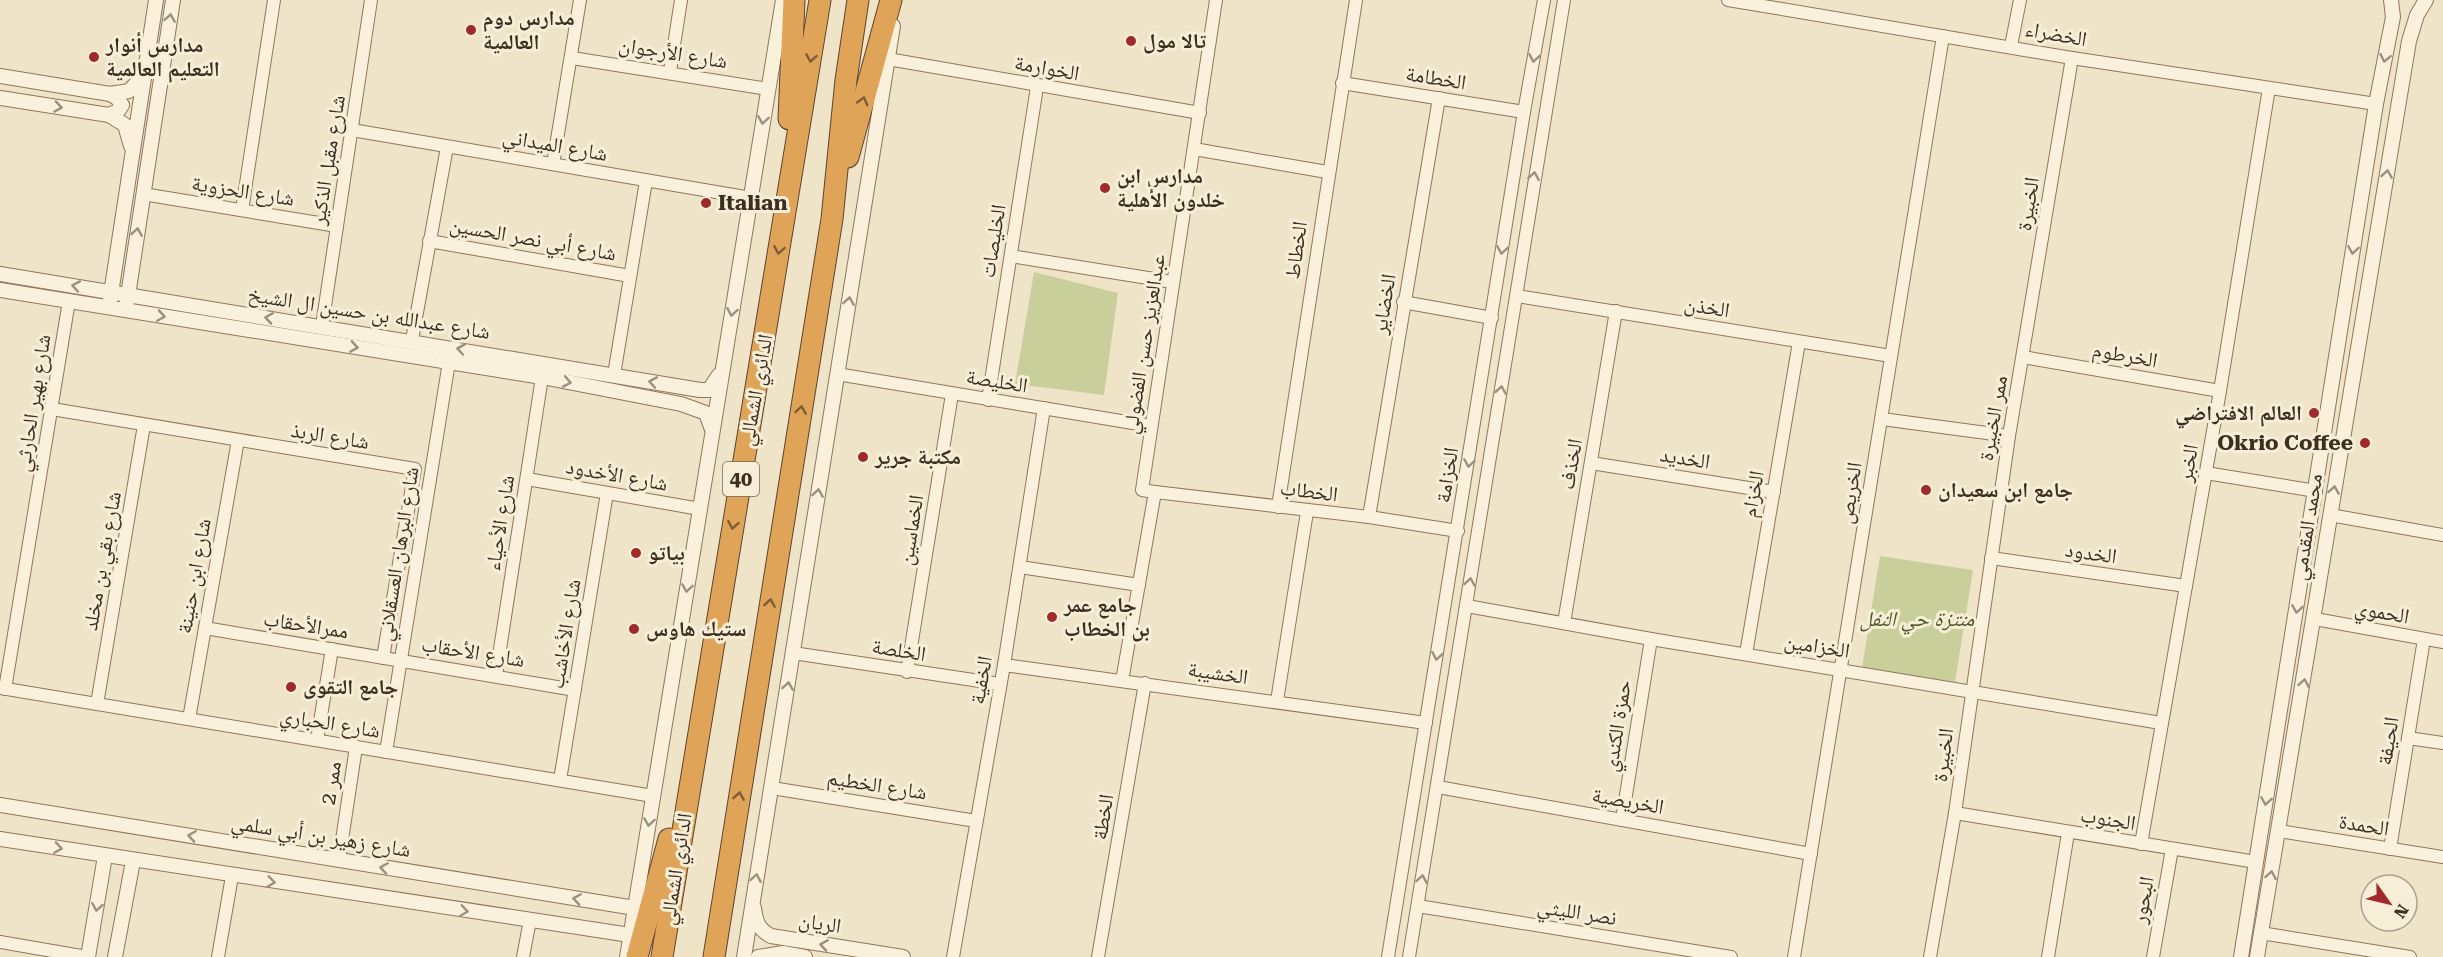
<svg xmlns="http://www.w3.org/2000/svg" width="2443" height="957" font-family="'Roboto Serif','Noto Naskh Arabic',serif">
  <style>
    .green { fill: #c9cf9b }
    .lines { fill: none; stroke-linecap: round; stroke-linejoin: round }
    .minor-casing { stroke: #8d765c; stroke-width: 14 }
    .tertiary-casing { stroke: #8d765c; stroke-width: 16 }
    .motorway-casing { stroke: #5b4430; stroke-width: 23 }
    .minor { stroke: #faf1dc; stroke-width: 12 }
    .tertiary { stroke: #faf1dc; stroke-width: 14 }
    .motorway { stroke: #e0a458; stroke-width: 21 }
    .oneway { stroke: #9c907e }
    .oneway2 { stroke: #7e5d36 }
    .poi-dot { fill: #9e2a2b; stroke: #f7eed8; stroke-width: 2 }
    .labels { text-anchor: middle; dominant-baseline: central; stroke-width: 6; stroke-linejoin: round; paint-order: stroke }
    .shield { fill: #f7eed8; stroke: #756857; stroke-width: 1.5 }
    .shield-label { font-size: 20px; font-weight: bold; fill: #3d2e20 }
    .poi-label { font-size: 21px; font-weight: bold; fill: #3d2e20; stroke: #f7eed8; text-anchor: start }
    .street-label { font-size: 21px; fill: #3d2e20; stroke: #f7eed8 }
    .park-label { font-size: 21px; font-style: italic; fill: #4d5a26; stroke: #f7eed8 }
  </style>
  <rect width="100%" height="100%" fill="#f0e4c8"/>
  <!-- green -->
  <g class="green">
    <polygon points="1034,272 1118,293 1104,395 1015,384"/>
    <polygon points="1880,556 1973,570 1955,682 1862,668"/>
  </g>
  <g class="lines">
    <!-- minor casing -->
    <g class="minor-casing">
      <g id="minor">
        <polyline points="1728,0 2072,58 2376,104"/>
        <polyline points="2011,46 2020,0"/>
        <polyline points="572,58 768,89"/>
        <polyline points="888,59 1200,113"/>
        <polyline points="670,71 681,0"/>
        <polyline points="1342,83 1524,112"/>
        <polyline points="352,130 751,198"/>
        <polyline points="1194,149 1327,172"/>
        <polyline points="553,164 580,0"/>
        <polyline points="143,194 337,226"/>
        <polyline points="242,210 274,0"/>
        <polyline points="429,241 630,276"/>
        <polyline points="1011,256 1173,282"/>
        <polyline points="1517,296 1891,356"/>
        <polyline points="1403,302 1492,318"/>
        <polyline points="322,326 371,0"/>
        <polyline points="412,340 447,147"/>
        <polyline points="2023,357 2220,391"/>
        <polyline points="837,374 1151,426"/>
        <polyline points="614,375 646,181"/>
        <polyline points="988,400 1037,87"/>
        <polyline points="52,409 415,469 383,658"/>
        <polyline points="1882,419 2009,436"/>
        <polyline points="1591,463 1774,492"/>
        <polyline points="2206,473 2316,491"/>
        <polyline points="527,479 700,509"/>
        <polyline points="1155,492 1369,517 1458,531"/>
        <polyline points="1278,507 1356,0"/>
        <polyline points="2330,515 2443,535"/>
        <polyline points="1369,517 1439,98"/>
        <polyline points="1991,558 2186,586"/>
        <polyline points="1020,567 1139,585"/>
        <polyline points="1467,606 1651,639 2161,723"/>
        <polyline points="2315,619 2443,642"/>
        <polyline points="1564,623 1616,311"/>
        <polyline points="205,628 575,690"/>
        <polyline points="793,653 1000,684"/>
        <polyline points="1746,654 1799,342"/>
        <polyline points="1004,665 1426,723"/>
        <polyline points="907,672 952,394"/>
        <polyline points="496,675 542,377"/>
        <polyline points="1122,681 1155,492 1142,490 1216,0"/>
        <polyline points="0,688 653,796"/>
        <polyline points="5,689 69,301"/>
        <polyline points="1277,701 1307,512"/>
        <polyline points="97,704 144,425"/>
        <polyline points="189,719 238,440"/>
        <polyline points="2408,738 2443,743"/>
        <polyline points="317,740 332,649"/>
        <polyline points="386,752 449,362"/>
        <polyline points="560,780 607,493"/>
        <polyline points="1438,787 1811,854"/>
        <polyline points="772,788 976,821"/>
        <polyline points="1955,813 2256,862"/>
        <polyline points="1622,820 1651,639"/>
        <polyline points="2279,831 2443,857"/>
        <polyline points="2141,844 2220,391 2269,88"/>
        <polyline points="2390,849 2424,639"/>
        <polyline points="339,860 356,747"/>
        <polyline points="1418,906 1731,957"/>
        <polyline points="2261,933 2410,957"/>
        <polyline points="0,942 87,957"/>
        <polyline points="218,957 232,876"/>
        <polyline points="523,957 530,920"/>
        <polyline points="953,957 1004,665 1044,408"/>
        <polyline points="1098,957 1145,683"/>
        <polyline points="1388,957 1524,112 1544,0"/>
        <polyline points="1409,957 1564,0"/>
        <polyline points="1794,957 1943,36"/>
        <polyline points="1930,957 1955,813 2009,436 2072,58"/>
        <polyline points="2048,957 2068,833"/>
        <polyline points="2153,957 2172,849"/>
      </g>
    </g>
    <!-- tertiary casing -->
    <g class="tertiary-casing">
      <g id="tertiary">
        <polyline points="0,76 110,94 129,91 144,75"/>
        <polyline points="0,98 109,115 125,125 131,146"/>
        <polyline points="109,115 118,111 122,105 117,98 110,94"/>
        <polyline points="0,274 700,390 709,390 719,375"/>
        <polyline points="0,290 542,377 681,404 706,413 711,427"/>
        <polyline points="110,300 156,0"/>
        <polyline points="127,302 173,0"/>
        <polyline points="0,805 635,908"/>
        <polyline points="0,839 630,935"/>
        <path d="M754 908C756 922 758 929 771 936L903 957"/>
        <polyline points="88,957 105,856"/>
        <polyline points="115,957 133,861"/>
        <polyline points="627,957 783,0"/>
        <polyline points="744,957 893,26"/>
        <polyline points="758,957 783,953 805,957"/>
        <polyline points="2241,957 2376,104 2393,17 2391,0"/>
        <polyline points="2257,957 2409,41 2417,15 2426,0"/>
      </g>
    </g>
    <!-- motorway casing -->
    <g class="motorway-casing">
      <g id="motorway">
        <polyline points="789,119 794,0"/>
        <polyline points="848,157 891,0"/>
        <polyline points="637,957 669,839"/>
        <polyline points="662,957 820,0"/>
        <polyline points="714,957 832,219 846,80 858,0"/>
      </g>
    </g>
    <!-- minor -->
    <use href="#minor" class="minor"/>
    <!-- tertiary -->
    <use href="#tertiary" class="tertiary"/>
    <!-- motorway -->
    <use href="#motorway" class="motorway"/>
  </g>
  <!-- one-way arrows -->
  <defs><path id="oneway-chevron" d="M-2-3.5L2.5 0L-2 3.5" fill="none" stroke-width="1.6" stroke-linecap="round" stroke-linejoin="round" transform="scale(1.5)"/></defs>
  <g class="oneway">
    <use href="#oneway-chevron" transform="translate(170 18) rotate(-81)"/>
    <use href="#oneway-chevron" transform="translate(1534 58) rotate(100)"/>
    <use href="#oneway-chevron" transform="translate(2385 58) rotate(101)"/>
    <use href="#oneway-chevron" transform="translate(58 107) rotate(9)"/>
    <use href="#oneway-chevron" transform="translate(763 120) rotate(99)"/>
    <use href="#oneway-chevron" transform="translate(2387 174) rotate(-81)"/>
    <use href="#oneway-chevron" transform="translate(1534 176) rotate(-80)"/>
    <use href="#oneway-chevron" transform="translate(137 232) rotate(-81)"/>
    <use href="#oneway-chevron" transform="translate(1502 250) rotate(99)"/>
    <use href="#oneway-chevron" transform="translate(2353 250) rotate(99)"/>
    <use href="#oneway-chevron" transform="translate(76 286) rotate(-170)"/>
    <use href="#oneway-chevron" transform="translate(849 301) rotate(-81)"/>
    <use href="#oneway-chevron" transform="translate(732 312) rotate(100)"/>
    <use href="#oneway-chevron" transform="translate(161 316) rotate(9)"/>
    <use href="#oneway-chevron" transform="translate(269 318) rotate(-171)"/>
    <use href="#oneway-chevron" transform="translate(354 347) rotate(9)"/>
    <use href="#oneway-chevron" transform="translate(461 349) rotate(-170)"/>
    <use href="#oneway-chevron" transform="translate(567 382) rotate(11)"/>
    <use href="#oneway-chevron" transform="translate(653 382) rotate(-170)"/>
    <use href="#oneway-chevron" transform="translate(1501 390) rotate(-81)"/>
    <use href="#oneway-chevron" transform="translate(1469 463) rotate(99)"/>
    <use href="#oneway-chevron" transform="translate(2334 490) rotate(-81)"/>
    <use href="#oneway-chevron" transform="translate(818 493) rotate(-81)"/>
    <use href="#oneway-chevron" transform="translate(1470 582) rotate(-81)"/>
    <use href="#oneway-chevron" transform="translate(687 588) rotate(99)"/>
    <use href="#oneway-chevron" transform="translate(2297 609) rotate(99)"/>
    <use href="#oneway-chevron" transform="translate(1437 656) rotate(100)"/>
    <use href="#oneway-chevron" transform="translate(2304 683) rotate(-80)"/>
    <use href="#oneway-chevron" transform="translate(788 686) rotate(-81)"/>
    <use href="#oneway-chevron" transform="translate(2266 801) rotate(99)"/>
    <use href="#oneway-chevron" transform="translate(649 822) rotate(99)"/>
    <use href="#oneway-chevron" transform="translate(192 836) rotate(-171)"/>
    <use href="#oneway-chevron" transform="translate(58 848) rotate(9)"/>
    <use href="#oneway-chevron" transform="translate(384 868) rotate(-171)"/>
    <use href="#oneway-chevron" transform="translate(2271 875) rotate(-80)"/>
    <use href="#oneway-chevron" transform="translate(756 878) rotate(-80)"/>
    <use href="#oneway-chevron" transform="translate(1422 879) rotate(-80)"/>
    <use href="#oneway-chevron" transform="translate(271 882) rotate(8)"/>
    <use href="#oneway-chevron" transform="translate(577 899) rotate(-171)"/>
    <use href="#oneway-chevron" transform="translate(97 907) rotate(100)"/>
    <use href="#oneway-chevron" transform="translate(464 911) rotate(8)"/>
    <use href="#oneway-chevron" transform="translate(824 945) rotate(-171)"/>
  </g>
  <g class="oneway2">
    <use href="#oneway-chevron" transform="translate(811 58) rotate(99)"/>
    <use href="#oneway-chevron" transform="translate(863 101) rotate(-75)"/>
    <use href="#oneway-chevron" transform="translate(779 250) rotate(100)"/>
    <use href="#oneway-chevron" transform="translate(801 410) rotate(-81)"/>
    <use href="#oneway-chevron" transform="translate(733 525) rotate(100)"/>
    <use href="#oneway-chevron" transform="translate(770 603) rotate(-81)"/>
    <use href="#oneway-chevron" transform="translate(739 796) rotate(-81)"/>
  </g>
  <!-- markers -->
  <g class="poi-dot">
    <circle cx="471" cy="30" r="6"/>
    <circle cx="1131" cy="41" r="6"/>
    <circle cx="94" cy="57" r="6"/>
    <circle cx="1105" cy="188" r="6"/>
    <circle cx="706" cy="203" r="6"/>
    <circle cx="2314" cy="413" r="6"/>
    <circle cx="2365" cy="443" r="6"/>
    <circle cx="863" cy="457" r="6"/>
    <circle cx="1926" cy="490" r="6"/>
    <circle cx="636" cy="553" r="6"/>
    <circle cx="1052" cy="617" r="6"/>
    <circle cx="634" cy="629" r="6"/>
    <circle cx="291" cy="687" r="6"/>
  </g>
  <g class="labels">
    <!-- shield labels -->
    <rect class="shield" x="723" y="462" width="36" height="34" rx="4.5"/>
    <g class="shield-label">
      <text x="741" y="479">40</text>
    </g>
    <!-- poi labels -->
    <g class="poi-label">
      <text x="483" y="18">مدارس دوم<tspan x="483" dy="24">العالمية</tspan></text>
      <text x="1143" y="41">تالا مول</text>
      <text x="106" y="45">مدارس أنوار<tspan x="106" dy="24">التعليم العالمية</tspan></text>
      <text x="1117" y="176">مدارس ابن<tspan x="1117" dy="24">خلدون الأهلية</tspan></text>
      <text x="718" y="203">Italian</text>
      <text x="2302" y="413" text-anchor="end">العالم الافتراضي</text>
      <text x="2353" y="443" text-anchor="end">Okrio Coffee</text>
      <text x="875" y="457">مكتبة جرير</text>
      <text x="1938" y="490">جامع ابن سعيدان</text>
      <text x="648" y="553">بياتو</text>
      <text x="1064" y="605">جامع عمر<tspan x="1064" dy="24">بن الخطاب</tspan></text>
      <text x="646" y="629">ستيك هاوس</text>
      <text x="303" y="687">جامع التقوى</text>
    </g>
    <!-- street labels -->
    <g class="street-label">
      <text transform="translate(2056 34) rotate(10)">الخضراء</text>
      <text transform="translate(673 53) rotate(9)">شارع الأرجوان</text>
      <text transform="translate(1047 68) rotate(10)">الخوارمة</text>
      <text transform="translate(1436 78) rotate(9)">الخطامة</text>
      <text transform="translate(555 145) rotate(10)">شارع الميداني</text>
      <text transform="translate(328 160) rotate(-81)">شارع مقبل الذكير</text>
      <text transform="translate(243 191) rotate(9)">شارع الحزوية</text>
      <text transform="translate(2028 204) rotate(-81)">الخبيرة</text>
      <text transform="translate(533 239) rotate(10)">شارع أبي نصر الحسين</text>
      <text transform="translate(993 241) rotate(-81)">الخليصات</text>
      <text transform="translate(1296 250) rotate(-82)">الخطاط</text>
      <text transform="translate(1384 304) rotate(-81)">الخضاير</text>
      <text transform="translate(1707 307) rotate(9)">الخذن</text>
      <text transform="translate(369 313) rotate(9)">شارع عبدالله بن حسين ال الشيخ</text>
      <text transform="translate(1144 344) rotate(-81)">عبدالعزيز حسن الفضولي</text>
      <text transform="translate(2125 355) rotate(10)">الخرطوم</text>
      <text transform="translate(997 381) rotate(9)">الخليصة</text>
      <text transform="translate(756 390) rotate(-80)">الدائري الشمالي</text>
      <text transform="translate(33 403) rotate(-81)">شارع بهير الحارثي</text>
      <text transform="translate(1993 418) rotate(-80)">ممر الخبيرة</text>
      <text transform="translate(330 436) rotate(9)">شارع الربذ</text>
      <text transform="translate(1685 458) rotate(9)">الخديد</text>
      <text transform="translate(2188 463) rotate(-80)">الخبر</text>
      <text transform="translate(1571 464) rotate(-80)">الخذف</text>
      <text transform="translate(617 475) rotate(10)">شارع الأخدود</text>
      <text transform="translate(1447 475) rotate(-81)">الخزامة</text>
      <text transform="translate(1309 491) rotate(7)">الخطاب</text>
      <text transform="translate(1850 493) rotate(-81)">الخريص</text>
      <text transform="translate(1753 494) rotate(-80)">الخزام</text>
      <text transform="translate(500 523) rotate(-81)">شارع الأحياء</text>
      <text transform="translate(2307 527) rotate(-81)">محمد المقدمي</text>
      <text transform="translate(911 530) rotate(-81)">الخماسين</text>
      <text transform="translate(2091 553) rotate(8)">الخدود</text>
      <text transform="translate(398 554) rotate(-81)">شارع البرهان العسقلاني</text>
      <text transform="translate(102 561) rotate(-80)">شارع بقي بن مخلد</text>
      <text transform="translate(194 576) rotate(-80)">شارع ابن حنينة</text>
      <text transform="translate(2382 612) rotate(10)">الحموي</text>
      <text transform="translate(306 625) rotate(9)">ممرالأحقاب</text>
      <text transform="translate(565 634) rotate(-81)">شارع الأخاشب</text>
      <text transform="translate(1817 646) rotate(9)">الخزامين</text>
      <text transform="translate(899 650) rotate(9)">الخلصة</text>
      <text transform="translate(473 652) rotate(9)">شارع الأحقاب</text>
      <text transform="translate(1218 673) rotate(8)">الخشيبة</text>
      <text transform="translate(981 680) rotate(-80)">الخفية</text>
      <text transform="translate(330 723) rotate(9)">شارع الحباري</text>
      <text transform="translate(1617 726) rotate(-81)">حمزة الكندي</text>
      <text transform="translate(2388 741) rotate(-81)">الحيفة</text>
      <text transform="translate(1943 755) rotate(-83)">الخبيرة</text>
      <text transform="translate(331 783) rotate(-81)">ممر 2</text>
      <text transform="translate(877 785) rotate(9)">شارع الخطيم</text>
      <text transform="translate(1628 801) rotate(10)">الخريصية</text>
      <text transform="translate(1103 817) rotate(-81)">الخطة</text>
      <text transform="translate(2108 819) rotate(9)">الجنوب</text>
      <text transform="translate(2364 825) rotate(9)">الحمدة</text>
      <text transform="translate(321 836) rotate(9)">شارع زهير بن أبي سلمي</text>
      <text transform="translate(676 869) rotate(-81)">الدائري الشمالي</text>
      <text transform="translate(2143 900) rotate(-80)">البحور</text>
      <text transform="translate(1577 912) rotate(9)">نصر الليثي</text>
      <text transform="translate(820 923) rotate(9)">الريان</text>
    </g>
    <!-- park labels -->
    <g class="park-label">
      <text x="1917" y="619">منتزة حي النفل</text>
    </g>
  </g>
  <!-- north arrow -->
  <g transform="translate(2389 903) rotate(124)"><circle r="28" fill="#f7eed8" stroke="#ada18e" stroke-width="1.5"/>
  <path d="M0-4.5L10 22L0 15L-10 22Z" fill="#9e2a2b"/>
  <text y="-9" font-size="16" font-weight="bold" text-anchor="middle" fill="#3d2e20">N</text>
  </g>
</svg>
